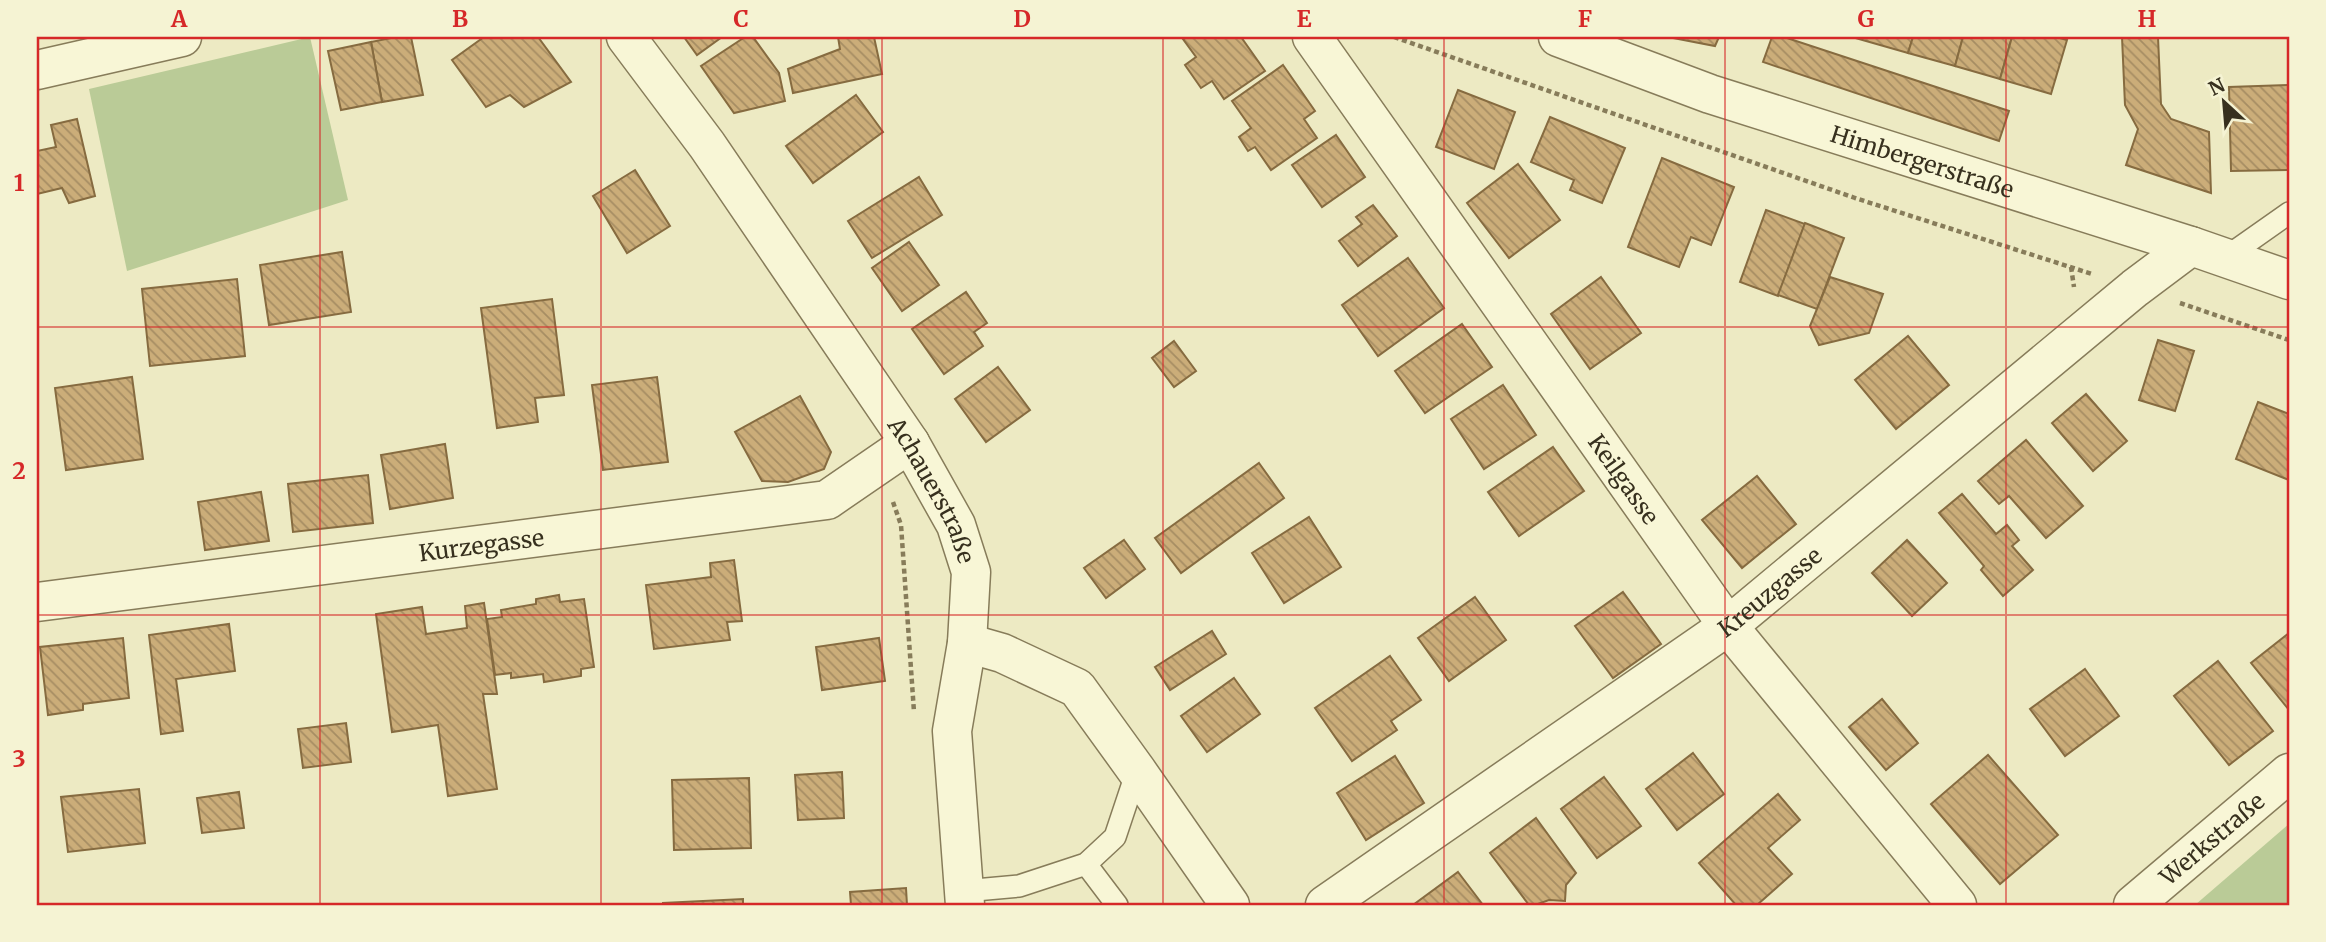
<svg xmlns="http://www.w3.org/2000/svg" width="2326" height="942" font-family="Merriweather,serif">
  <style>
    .green { fill: #bacb97 }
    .building { fill: url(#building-back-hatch); stroke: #866b40; stroke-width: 2 }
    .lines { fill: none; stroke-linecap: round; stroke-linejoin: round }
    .service-casing { stroke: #877c5a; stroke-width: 24 }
    .minor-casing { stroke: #877c5a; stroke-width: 41 }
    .tertiary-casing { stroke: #877c5a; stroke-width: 41 }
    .path { stroke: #877c5a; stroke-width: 4.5; stroke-dasharray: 5 3.5; stroke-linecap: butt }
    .service { stroke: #f8f6d6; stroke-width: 21 }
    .minor { stroke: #f8f6d6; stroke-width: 38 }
    .tertiary { stroke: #f8f6d6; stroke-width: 38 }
    .grid { fill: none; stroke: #d62828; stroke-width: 2; stroke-opacity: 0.55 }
    .labels { text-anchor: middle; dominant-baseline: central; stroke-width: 5; stroke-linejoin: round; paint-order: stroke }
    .street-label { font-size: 23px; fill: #37301e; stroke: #f5f3d3 }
    .neatline { fill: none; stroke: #d62828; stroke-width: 2.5 }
    .grid-label { font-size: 23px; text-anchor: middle; font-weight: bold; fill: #d62828 }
  </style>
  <defs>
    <pattern id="building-back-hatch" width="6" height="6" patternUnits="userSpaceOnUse" patternTransform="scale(1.75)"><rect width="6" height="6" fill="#cbad79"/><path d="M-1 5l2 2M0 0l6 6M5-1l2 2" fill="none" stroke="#a68d63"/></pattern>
  </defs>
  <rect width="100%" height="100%" fill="#edeac3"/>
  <!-- green -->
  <g class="green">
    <polygon points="310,37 348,200 127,271 89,89"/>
    <polygon points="2289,824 2289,905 2195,905"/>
  </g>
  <!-- building -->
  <g class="building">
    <polygon points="396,37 411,37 423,95 382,102 371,42"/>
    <polygon points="484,37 538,37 571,82 524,107 510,95 486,107 452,60"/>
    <polygon points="684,37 722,37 697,55"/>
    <polygon points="745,37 753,37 779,73 785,101 734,113 701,66"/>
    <polygon points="838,37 874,37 882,74 793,93 788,69 840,49"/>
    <polygon points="1187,37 1241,37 1265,71 1224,99 1212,81 1201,88 1185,65 1196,57 1183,39"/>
    <polygon points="1668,37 1719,37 1715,46"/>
    <polygon points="1772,37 1784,37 2009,111 1999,141 1763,62"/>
    <polygon points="1852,37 1913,37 1908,53"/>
    <polygon points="1913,37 1963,37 1955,66 1908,53"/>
    <polygon points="1963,37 2012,37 2000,79 1955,66"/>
    <polygon points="2012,37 2056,37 2067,40 2051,94 2000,79"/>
    <polygon points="2122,37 2158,37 2161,104 2171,119 2209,132 2211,193 2126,165 2138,129 2125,105"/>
    <polygon points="371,42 382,102 341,110 328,51"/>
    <polygon points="1283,65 1315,111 1304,119 1317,138 1271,170 1255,147 1248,151 1239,137 1251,128 1232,101"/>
    <polygon points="2289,85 2289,170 2231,171 2229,87"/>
    <polygon points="1458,90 1515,112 1494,169 1436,147"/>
    <polygon points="856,95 883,132 813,183 786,146"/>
    <polygon points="1550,117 1625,148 1602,203 1570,190 1574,180 1531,162"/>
    <polygon points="77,119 95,196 69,203 62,188 37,194 37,151 56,147 51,125"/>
    <polygon points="1336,135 1365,177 1322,207 1292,165"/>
    <polygon points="1662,158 1734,187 1711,245 1691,237 1679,267 1628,247"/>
    <polygon points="1518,164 1560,220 1509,258 1467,203"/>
    <polygon points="635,170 670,226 627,253 593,196"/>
    <polygon points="919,177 942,215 872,258 848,221"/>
    <polygon points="1373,205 1397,236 1358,266 1339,241 1362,224 1356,217"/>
    <polygon points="1766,210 1805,224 1778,296 1740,282"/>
    <polygon points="1805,223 1844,238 1817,309 1778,295"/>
    <polygon points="909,242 939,285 902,311 872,268"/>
    <polygon points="342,252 351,312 269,325 260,265"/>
    <polygon points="1408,258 1444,308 1378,356 1342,305"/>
    <polygon points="1601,277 1641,333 1590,369 1551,314"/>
    <polygon points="1830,277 1883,294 1869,333 1819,345 1810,326"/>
    <polygon points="237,279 245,356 150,366 142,289"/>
    <polygon points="966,292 987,323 974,332 983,346 944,374 912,329"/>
    <polygon points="552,299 564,395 535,398 538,422 497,428 481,308"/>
    <polygon points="1462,324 1492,367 1425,413 1395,371"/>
    <polygon points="1908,336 1949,385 1896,429 1855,380"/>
    <polygon points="2158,340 2194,351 2175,411 2139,400"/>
    <polygon points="1174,341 1196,371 1174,387 1152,358"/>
    <polygon points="998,367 1030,410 986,442 955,399"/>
    <polygon points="132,377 143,459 66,470 55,388"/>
    <polygon points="657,377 668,462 603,470 592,385"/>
    <polygon points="1503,385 1536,435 1484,469 1451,419"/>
    <polygon points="2086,394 2127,441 2093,471 2052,423"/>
    <polygon points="800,396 831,452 824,469 788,482 762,481 735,432"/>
    <polygon points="2258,402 2289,414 2289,480 2236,459"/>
    <polygon points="2026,440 2083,506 2046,538 2009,496 1999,504 1978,481"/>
    <polygon points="445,444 453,498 390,509 381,455"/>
    <polygon points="1553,447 1584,491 1519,536 1488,492"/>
    <polygon points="1259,463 1284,498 1181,573 1155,538"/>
    <polygon points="368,475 373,523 293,532 288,484"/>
    <polygon points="1757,476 1796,524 1742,568 1702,520"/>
    <polygon points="261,492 269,541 205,550 198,502"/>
    <polygon points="1962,494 1996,534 2007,525 2019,540 2012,546 2033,570 2003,596 1981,570 1984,566 1939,513"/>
    <polygon points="1309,517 1341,567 1284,603 1252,553"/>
    <polygon points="1124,540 1145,569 1106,598 1084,568"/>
    <polygon points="1907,540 1947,583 1912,616 1872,573"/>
    <polygon points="734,560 742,621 727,622 730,640 654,649 646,585 711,577 710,563"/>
    <polygon points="1623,592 1661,644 1613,678 1575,626"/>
    <polygon points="559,595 560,602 584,599 594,667 581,669 581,676 544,682 543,674 511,678 511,673 495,675 487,619 502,617 501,610 536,604 536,599"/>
    <polygon points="1475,597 1506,640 1449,681 1418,638"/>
    <polygon points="484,603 497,694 483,694 497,789 448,796 438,725 392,732 376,614 422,607 426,634 467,628 465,606"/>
    <polygon points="229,624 235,671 176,679 183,731 161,734 149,635"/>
    <polygon points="1212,631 1226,654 1170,690 1155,667"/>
    <polygon points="2289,633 2289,710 2251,663"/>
    <polygon points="123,638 129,698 83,704 83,710 48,715 40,647"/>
    <polygon points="879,638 885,681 822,690 816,647"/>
    <polygon points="1390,656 1421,700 1391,721 1397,730 1352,761 1315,708"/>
    <polygon points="2218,661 2273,731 2229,765 2174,696"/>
    <polygon points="2085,669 2119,716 2065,756 2030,709"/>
    <polygon points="1234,678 1260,714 1207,752 1181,716"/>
    <polygon points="1882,699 1918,743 1886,770 1849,727"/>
    <polygon points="346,723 351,762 303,768 298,729"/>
    <polygon points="1693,753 1724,794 1677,830 1646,789"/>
    <polygon points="1988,755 2058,835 2000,884 1931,804"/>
    <polygon points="1395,756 1424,803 1366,840 1337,793"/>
    <polygon points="842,772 844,818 798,820 795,775"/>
    <polygon points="1604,777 1641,826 1597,858 1561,809"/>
    <polygon points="749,778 751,848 674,850 672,780"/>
    <polygon points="139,789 145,843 68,852 61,797"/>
    <polygon points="239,792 244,828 202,833 197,798"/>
    <polygon points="1778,794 1800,820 1768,848 1792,874 1757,905 1736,905 1699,863"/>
    <polygon points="1536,818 1576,873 1566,885 1565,901 1549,900 1535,905 1529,905 1490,853"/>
    <polygon points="1458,872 1483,905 1413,905"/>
    <polygon points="906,888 907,905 851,905 850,892"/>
    <polygon points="743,899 743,905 663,905 663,903"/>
  </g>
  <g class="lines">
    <!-- service casing -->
    <g class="service-casing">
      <g id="service">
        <polyline points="2225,258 2289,213"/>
        <polyline points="1086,864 1117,905"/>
        <polyline points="964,891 1019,886 1086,864 1115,837 1137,771"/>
      </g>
    </g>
    <!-- minor casing -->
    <g class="minor-casing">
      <g id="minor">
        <path id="s1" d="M1312 37 1728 626 1957 905"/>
        <polyline points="37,70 182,37"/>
        <path id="s2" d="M37 602 827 500 910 443"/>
        <path id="s3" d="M1325 905 1728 626 2135 288 2191 246"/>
        <path id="s4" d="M2133 905 2289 773"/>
      </g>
    </g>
    <!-- tertiary casing -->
    <g class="tertiary-casing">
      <g id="tertiary">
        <path id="s5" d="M626 37 707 145 910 443 956 525 971 572 967 643 952 731 965 905"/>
        <path id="s6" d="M1558 37 1710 94 2191 246 2289 280"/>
        <polyline points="967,643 1002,653 1077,688 1137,771 1230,905"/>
      </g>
    </g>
    <!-- path -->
    <g class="path">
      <polyline points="1394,37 1855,198 2092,274"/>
      <polyline points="2071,267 2074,287"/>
      <polyline points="2180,303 2289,340"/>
      <polyline points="893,502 901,525 914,712"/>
    </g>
    <!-- service -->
    <use href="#service" class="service"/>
    <!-- minor -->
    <use href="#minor" class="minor"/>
    <!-- tertiary -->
    <use href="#tertiary" class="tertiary"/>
  </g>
  <!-- grid -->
  <path class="grid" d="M320 37V905M601 37V905M882 37V905M1163 37V905M1444 37V905M1725 37V905M2006 37V905M37 327H2289M37 615H2289"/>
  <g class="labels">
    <!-- street labels -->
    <g class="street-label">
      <text stroke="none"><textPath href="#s6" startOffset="385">Himbergerstraße</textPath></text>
      <text stroke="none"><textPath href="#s1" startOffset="541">Keilgasse</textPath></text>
      <text stroke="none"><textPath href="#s5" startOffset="548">Achauerstraße</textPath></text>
      <text stroke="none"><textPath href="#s2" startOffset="448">Kurzegasse</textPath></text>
      <text stroke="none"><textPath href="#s3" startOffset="544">Kreuzgasse</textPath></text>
      <text stroke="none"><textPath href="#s4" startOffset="103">Werkstraße</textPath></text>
    </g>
  </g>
  <!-- border -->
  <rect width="2326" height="942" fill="none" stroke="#f5f3d3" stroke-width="77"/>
  <!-- north arrow -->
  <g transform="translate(2224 102) rotate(334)" stroke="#f5f3d3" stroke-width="5" paint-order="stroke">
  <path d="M0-5L12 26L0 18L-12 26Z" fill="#37301e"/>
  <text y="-10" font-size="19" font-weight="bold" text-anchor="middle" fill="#37301e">N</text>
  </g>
  <rect x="38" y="38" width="2250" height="866" class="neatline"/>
  <g class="grid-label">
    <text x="179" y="27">A</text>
    <text x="460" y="27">B</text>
    <text x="741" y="27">C</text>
    <text x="1022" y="27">D</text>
    <text x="1304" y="27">E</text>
    <text x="1585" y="27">F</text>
    <text x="1866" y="27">G</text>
    <text x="2147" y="27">H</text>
    <text x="19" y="191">1</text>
    <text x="19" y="479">2</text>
    <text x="19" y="767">3</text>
  </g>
</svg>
